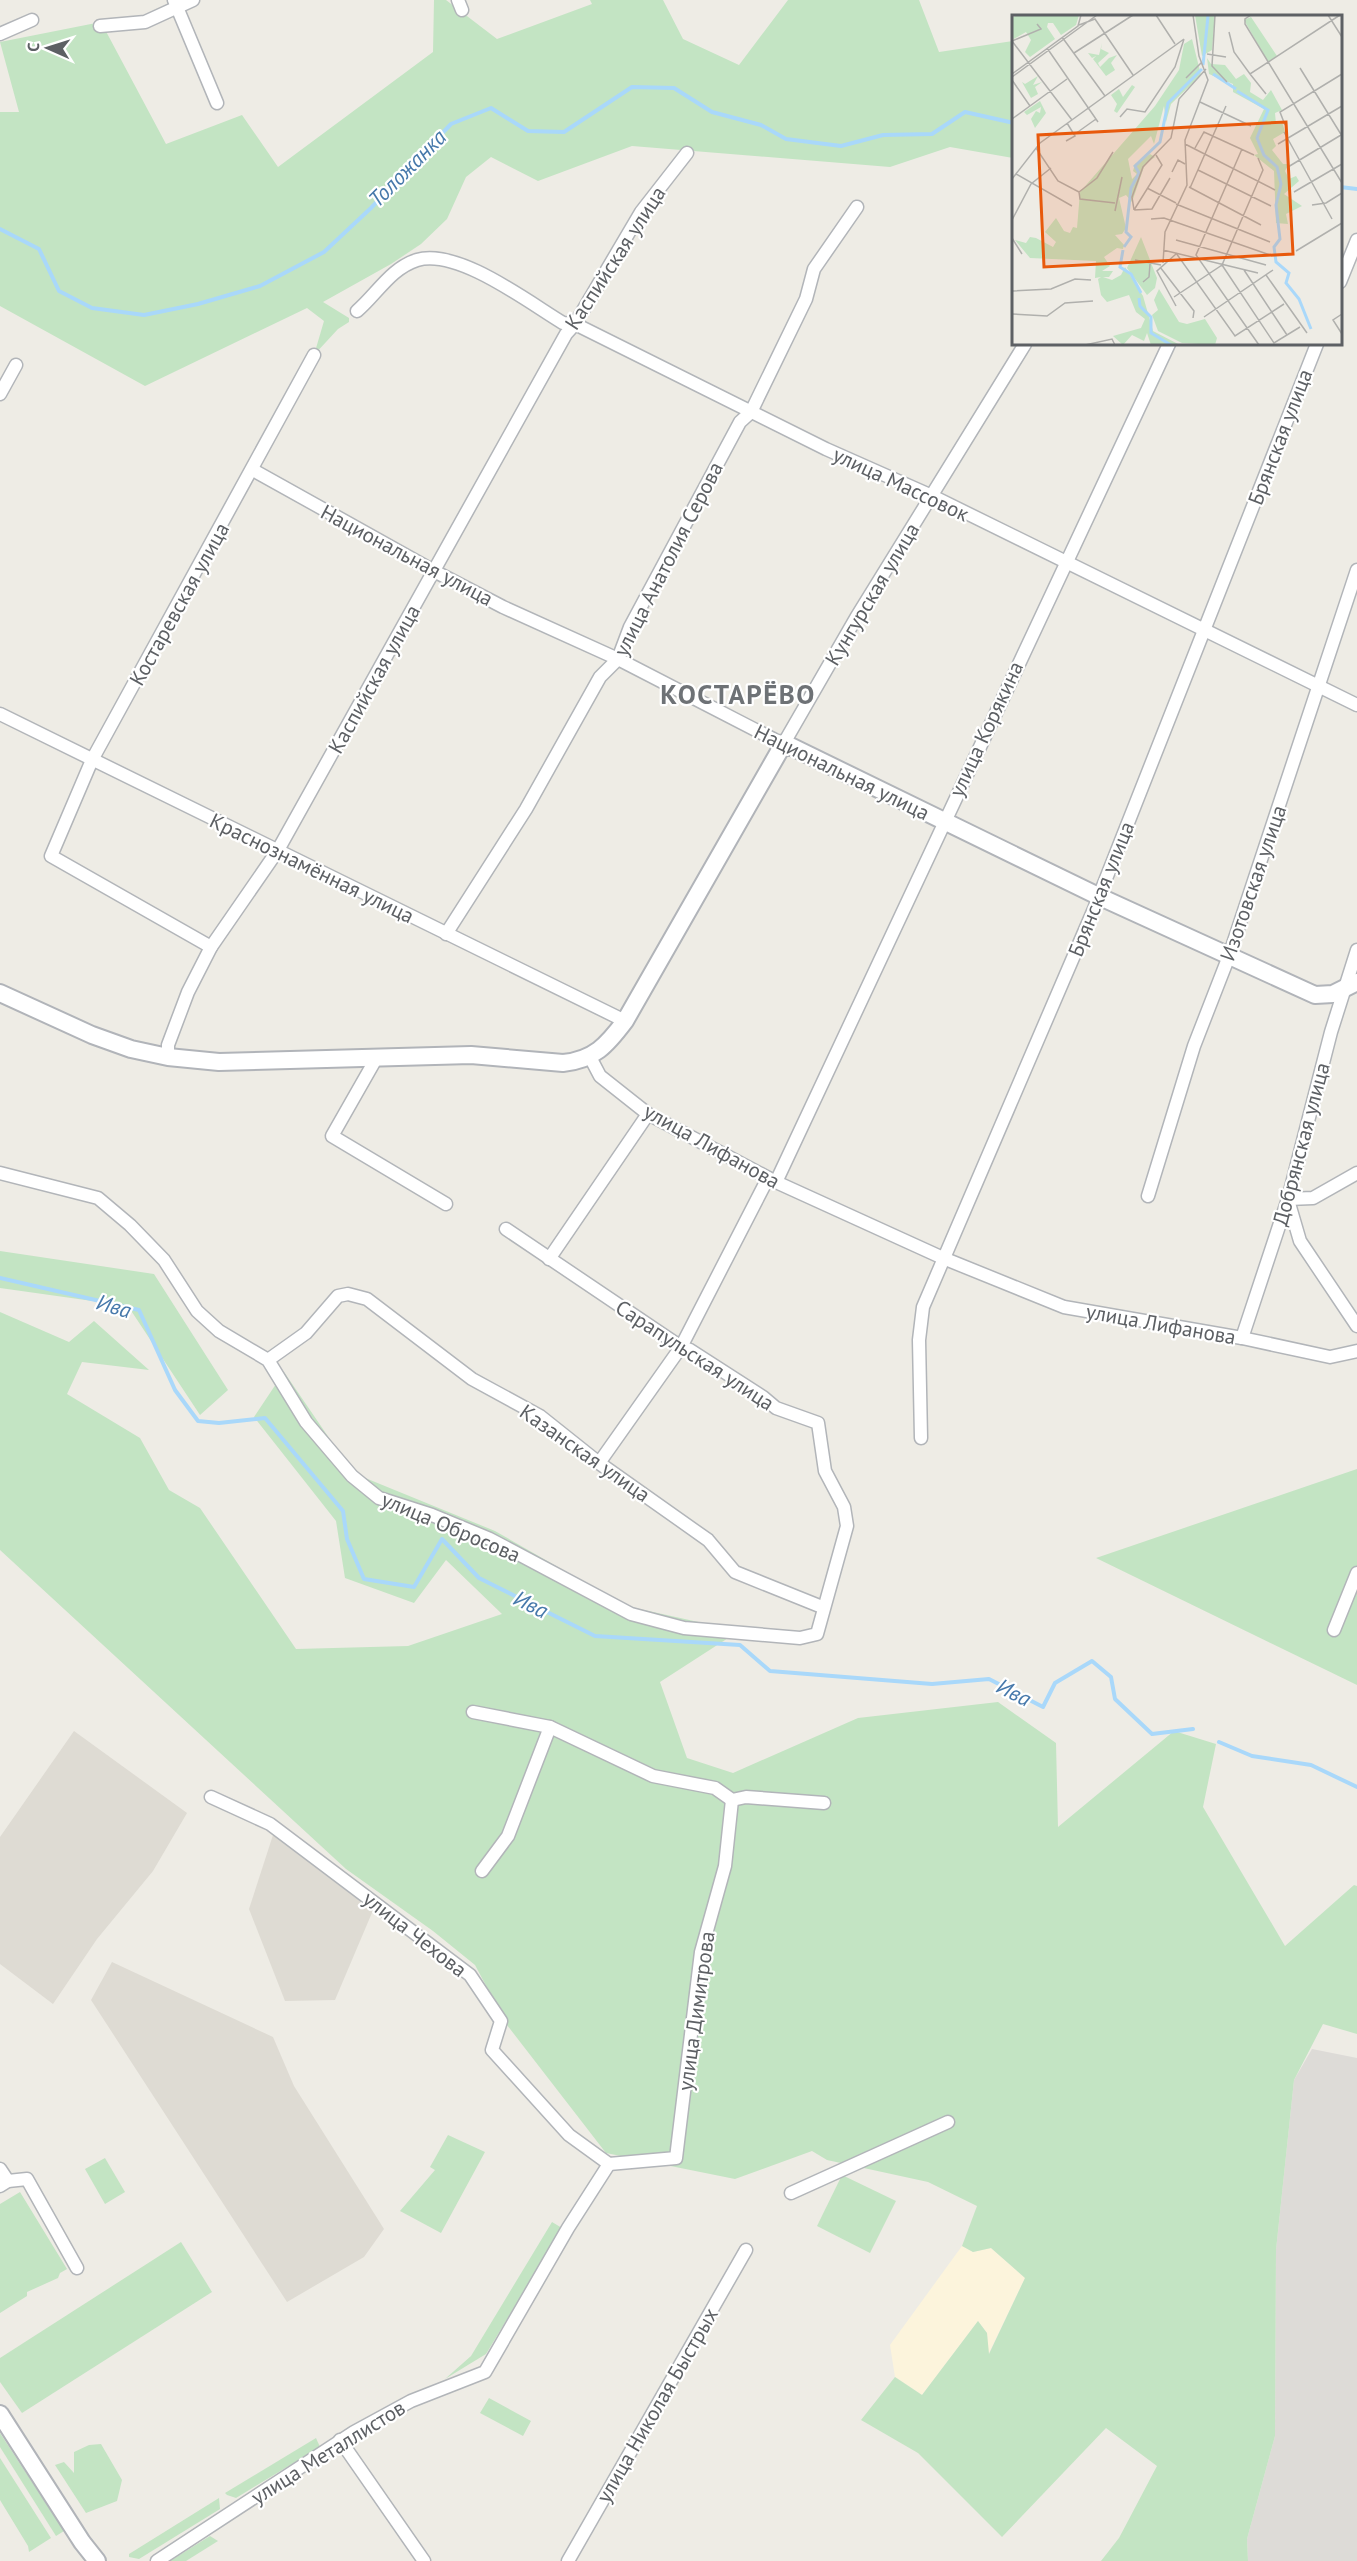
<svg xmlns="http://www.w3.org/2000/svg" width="1357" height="2561" font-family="'PT Sans',sans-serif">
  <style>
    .commercial { fill: #fcf4dc }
    .industrial { fill: #dddbd7 }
    .education { fill: #dedbd3 }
    .green { fill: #c3e4c3 }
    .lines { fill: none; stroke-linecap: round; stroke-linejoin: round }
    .stream { stroke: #a9d8fa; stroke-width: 4 }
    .street-casing { stroke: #b2b5b9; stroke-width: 15 }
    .secondary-casing { stroke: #b1b4b9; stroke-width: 20 }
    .street { stroke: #fff; stroke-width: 12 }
    .secondary { stroke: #fff; stroke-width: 16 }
    .labels { text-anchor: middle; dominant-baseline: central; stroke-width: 4.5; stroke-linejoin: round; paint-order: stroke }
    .street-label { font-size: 21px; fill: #5d6064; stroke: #fff }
    .water-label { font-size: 22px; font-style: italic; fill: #4779ab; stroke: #fff }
    .district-label { font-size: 27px; font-weight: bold; letter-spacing: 1.5px; fill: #6e7276; stroke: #fff }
    .inset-river { fill: none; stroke: #a9d8fa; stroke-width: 3 }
    .inset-road { fill: none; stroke: #b0b0ad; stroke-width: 1.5 }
    .view { fill: #e8590c; fill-opacity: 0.15; stroke: #e8590c; stroke-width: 3 }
    .inset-edge { fill: none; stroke: #5d6064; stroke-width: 3 }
  </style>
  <rect width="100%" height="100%" fill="#eeece5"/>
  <!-- commercial -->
  <polygon class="commercial" points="962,2246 973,2252 991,2248 1025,2278 988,2355 987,2333 978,2321 922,2395 895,2377 890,2345"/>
  <!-- industrial -->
  <polygon class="industrial" points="1312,2049 1357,2058 1357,2561 1248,2561 1247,2539 1275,2436 1276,2250 1294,2080"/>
  <!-- education -->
  <g class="education">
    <polygon points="74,1731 187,1813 153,1871 97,1939 53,2004 0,1964 0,1837"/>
    <polygon points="273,1835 374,1908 335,2000 285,2001 249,1909"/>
    <polygon points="112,1962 273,2037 294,2086 384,2229 364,2257 287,2302 91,2000"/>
  </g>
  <!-- green -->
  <g class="green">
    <polygon points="434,0 446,0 497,39 592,4 590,0 663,0 683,39 739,65 788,0 919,0 939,52 1013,41 1013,158 950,147 890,167 632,146 538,181 491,157 466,177 447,219 421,244 391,264 323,302 349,318 349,322 338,329 314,355 324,321 307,308 145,386 0,306 0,112 19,112 0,42 101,22 166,144 242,115 278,167 433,52"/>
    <polygon points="0,1251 154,1274 228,1390 200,1415 128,1306 0,1288"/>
    <polygon points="0,1312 69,1342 94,1321 149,1370 82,1362 67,1394 140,1438 169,1490 200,1508 296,1649 408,1646 502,1614 446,1560 414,1603 345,1578 336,1521 254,1417 284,1372 353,1473 495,1531 626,1606 739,1631 660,1682 687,1758 733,1773 858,1718 998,1702 1056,1743 1058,1827 1174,1731 1216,1744 1203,1807 1285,1946 1354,1885 1357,1886 1357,2034 1323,2024 1294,2080 1276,2250 1275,2436 1247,2539 1248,2561 1101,2561 1119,2538 1157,2466 1106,2428 1002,2537 918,2453 861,2420 895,2377 922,2395 978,2321 987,2333 989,2354 1025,2278 991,2248 973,2252 962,2246 977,2206 928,2182 827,2160 812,2151 735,2179 606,2153 507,2025 475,1965 433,1931 346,1869 0,1550"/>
    <polygon points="1357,1469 1357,1685 1096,1558"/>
    <polygon points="448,2135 485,2152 441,2233 400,2211 435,2170 430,2167"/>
    <polygon points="105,2158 125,2192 105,2204 85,2169"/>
    <polygon points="842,2175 896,2201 870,2253 817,2226"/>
    <polygon points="20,2192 67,2269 60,2273 58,2278 27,2292 27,2296 0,2313 0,2204"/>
    <polygon points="552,2222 562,2228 486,2354 445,2379 471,2356"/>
    <polygon points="181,2242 212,2292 22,2413 0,2382 0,2358"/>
    <polygon points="489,2398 531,2421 523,2436 480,2413"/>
    <polygon points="0,2433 64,2531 56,2536 0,2447"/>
    <polygon points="316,2438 320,2447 236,2498 227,2495 225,2493"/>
    <polygon points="101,2444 122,2480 117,2501 86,2513 55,2465 64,2462 74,2473 74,2452 89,2445"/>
    <polygon points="0,2458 51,2538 29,2552 28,2546 0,2500"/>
    <polygon points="219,2498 220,2509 139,2559 129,2557 129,2554"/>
    <polygon points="210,2536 218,2541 186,2561 170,2561"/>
  </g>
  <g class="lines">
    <!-- stream -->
    <g class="stream">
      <polyline points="1340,187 1357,189"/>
      <polyline points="0,229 39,249 59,291 92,308 144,315 198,304 260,286 324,252 371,208 451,124 491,108 528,131 564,132 632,87 674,88 712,112 761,125 786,139 841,146 883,135 932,134 965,112 1014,123"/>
      <polyline points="0,1278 139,1310 175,1390 198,1421 219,1423 265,1418 343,1511 347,1539 364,1579 414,1587 442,1539 479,1578 595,1636 740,1645 770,1671 932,1684 989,1679 1043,1707 1055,1683 1092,1661 1111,1677 1115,1699 1152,1734 1193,1729"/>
      <polyline points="1219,1742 1252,1756 1311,1765 1357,1787"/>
    </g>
    <!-- street casing -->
    <g class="street-casing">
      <g id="street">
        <polyline points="174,0 217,103"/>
        <polyline points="458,0 462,10"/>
        <polyline points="100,26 145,22 193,0"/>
        <polyline points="0,34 32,20"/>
        <polyline points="1340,282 1357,240"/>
        <path d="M357 311C376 295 391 268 417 260 458 248 528 302 563 323L575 324 826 449 932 496 1357 705"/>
        <polyline points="0,394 16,365"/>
        <polyline points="253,470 434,571 503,607 618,659 775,740 784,743 856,618 1025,344"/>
        <polyline points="0,714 625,1021"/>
        <polyline points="446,934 526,809 600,677 618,659 630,627 740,422 751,412 806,299 814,269 857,207"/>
        <polyline points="211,947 51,856 92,760 314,355"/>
        <polyline points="168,1057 168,1045 188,992 211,947 278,850 566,334 575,324 641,212 687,153"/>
        <polyline points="377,1057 332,1136 446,1204"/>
        <polyline points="590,1057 600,1076 648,1114 776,1182 943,1258 1064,1307 1242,1338 1330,1357 1357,1351"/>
        <polyline points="0,1173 98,1198 130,1225 164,1260 197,1311 219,1331 268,1360 306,1422 352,1476 379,1498 432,1515 490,1539 631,1614 684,1628 800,1638 817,1634 847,1526 844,1507 825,1471 818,1423 776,1408 763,1397 690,1350 681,1347 506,1229"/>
        <polyline points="776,1182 1169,344"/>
        <polyline points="1148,1196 1194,1046 1229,956 1357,570"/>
        <polyline points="1288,1199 1313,1198 1357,1173"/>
        <polyline points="1288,1200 1300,1241 1357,1326"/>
        <polyline points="549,1259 648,1114"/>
        <polyline points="1242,1338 1288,1199 1331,1032 1357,950"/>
        <polyline points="268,1360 306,1333 338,1296 348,1294 367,1299 472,1379 540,1416 599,1463 708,1540 735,1572 822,1607"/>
        <polyline points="921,1438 919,1340 923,1307 1094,909 1317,344"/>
        <polyline points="599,1463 681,1347 768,1178"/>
        <polyline points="1334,1630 1357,1573"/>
        <polyline points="473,1712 550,1727 653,1776 715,1788 732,1800 746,1797 824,1803"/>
        <polyline points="211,1797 270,1824 470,1975 501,2021 492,2050 569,2135 609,2164"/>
        <polyline points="482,1871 508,1836 550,1727"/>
        <polyline points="609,2164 676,2158 701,1952 725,1866 732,1800"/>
        <polyline points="0,2169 8,2181"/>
        <polyline points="0,2186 8,2181 27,2179 77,2268"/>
        <polyline points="791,2193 948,2122"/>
        <polyline points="340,2440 424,2561"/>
        <polyline points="157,2561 354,2432 411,2401 485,2372 568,2228 609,2164"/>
        <polyline points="568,2561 746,2250"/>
      </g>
    </g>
    <!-- secondary casing -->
    <g class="secondary-casing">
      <g id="secondary">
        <path d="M0 993 92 1035 131 1049 168 1057 219 1062 471 1055 563 1063C594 1060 607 1045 625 1021L784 743 1098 896 1315 995 1333 994 1357 982"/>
        <polyline points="0,2414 82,2542 97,2561"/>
      </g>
    </g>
    <!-- street -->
    <use href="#street" class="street"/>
    <!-- secondary -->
    <use href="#secondary" class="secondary"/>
  </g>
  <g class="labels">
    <!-- street labels -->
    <g class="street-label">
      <text transform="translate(615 258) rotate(-57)">Каспийская улица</text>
      <text transform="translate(1280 437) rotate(-69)">Брянская улица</text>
      <text transform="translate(901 484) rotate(25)">улица Массовок</text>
      <text transform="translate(407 555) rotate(28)">Национальная улица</text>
      <text transform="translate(668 559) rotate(-63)">улица Анатолия Серова</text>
      <text transform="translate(872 594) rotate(-59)">Кунгурская улица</text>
      <text transform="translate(179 604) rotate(-61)">Костаревская улица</text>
      <text transform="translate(374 679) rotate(-61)">Каспийская улица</text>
      <text transform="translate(986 729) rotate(-65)">улица Корякина</text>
      <text transform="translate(842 772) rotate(26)">Национальная улица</text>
      <text transform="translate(312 868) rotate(26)">Краснознамённая улица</text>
      <text transform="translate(1253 883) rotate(-71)">Изотовская улица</text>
      <text transform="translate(1101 889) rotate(-68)">Брянская улица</text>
      <text transform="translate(1301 1144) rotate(-75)">Добрянская улица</text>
      <text transform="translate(712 1146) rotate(29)">улица Лифанова</text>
      <text transform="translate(1161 1324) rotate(10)">улица Лифанова</text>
      <text transform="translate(695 1355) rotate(33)">Сарапульская улица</text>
      <text transform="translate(585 1453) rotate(35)">Казанская улица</text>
      <text transform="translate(451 1527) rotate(23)">улица Обросова</text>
      <text transform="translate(415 1934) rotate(38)">улица Чехова</text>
      <text transform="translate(696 2011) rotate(-82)">улица Димитрова</text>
      <text transform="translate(657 2405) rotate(-60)">улица Николая Быстрых</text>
      <text transform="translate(328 2452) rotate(-32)">улица Металлистов</text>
    </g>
    <!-- water labels -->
    <g class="water-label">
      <text transform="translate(407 168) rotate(-45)">Толожанка</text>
      <text transform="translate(114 1306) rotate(16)">Ива</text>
      <text transform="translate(531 1604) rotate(26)">Ива</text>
      <text transform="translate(1014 1692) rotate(27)">Ива</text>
    </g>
    <!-- district labels -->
    <g class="district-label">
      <text x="738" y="694">КОСТАРЁВО</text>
    </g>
  </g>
  <!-- overview -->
  <g transform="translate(1012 15)">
    <rect width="330" height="330" fill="#eeece5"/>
    <path d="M5 0H67L64 10 49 20 41 8H36L35 12 43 24 18 42 13 37 19 25 14 17 0 25V3ZM183 0H203L200 35 190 41ZM239 2 265 41 256 47 232 5ZM180 24 189 60 159 89 154 107 152 91 142 129 139 121 116 144 120 164 125 159 121 156 123 149 138 139 143 142 133 149 120 187 114 180 107 183 114 213 110 219 103 220 112 230 111 234 105 233 92 242 98 251 90 256H101L97 262H91L100 265 109 260 113 252 131 281 141 316 168 330H139L135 318 132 326 120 320 111 330 101 321 129 313 133 304 124 297 117 280 95 287 89 280 86 264 89 262 83 263 84 246 18 243 3 225 14 228 18 222 24 223 41 232 44 227 33 217 44 203 52 216 58 218 61 212 65 213 68 177 143 91 167 55 172 29ZM90 28 89 34 97 38 86 48 88 52 97 43 105 40 99 48 103 55 94 61 81 44 84 41 80 43 76 38 87 40ZM195 43 199 49 213 50 224 64 232 59 239 68 238 77 251 85 259 75 270 95 263 98 264 109 270 107 273 117 261 124 264 131 260 135 271 149H277L273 156 277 164 284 161 287 166 272 179 290 191 274 199 276 209 264 208 262 156 242 140 246 139 238 123 252 94 221 77V69L197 59ZM26 61 21 70 30 67 23 72 26 79 19 83 10 67 13 69ZM120 70 123 72 105 98 102 96 105 89 99 80 107 74 111 82ZM28 86 34 98 23 113 19 104 24 96 28 98 29 92 15 100 12 97ZM129 222 145 263 143 273 135 280 115 253ZM147 274 167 307 175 309 193 304 205 323 203 330 170 328 146 316 140 300 146 295 142 285Z" fill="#c3e4c3"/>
    <path class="inset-river" d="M191 50 196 1M201 59 224 74M225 76 256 95 245 123 252 140 265 152 269 169 264 190 268 224 262 232 264 247 277 258 274 268 287 284 299 314M112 232 119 222 114 217 119 173 127 158 123 151 148 127 156 88 190 54M111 235 108 252 119 259 129 278M127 283 128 291 139 302V318L159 330"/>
    <path class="inset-road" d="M144 0 163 29M203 0 200 51 215 67M239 0 233 4V9L330 168M316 0 330 22M67 10 83 4 121 60M217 17 222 37 238 59 328 0M50 22 93 81M0 26 60 105M0 26 29 14 25 9M35 33 86 107M62 38 121 0M195 39 214 42M288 53 330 121M0 59 66 11 69 0M238 59 254 79M0 62 85 0M174 63 190 47M0 65 18 91M188 87 239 111M108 102 115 94 133 97 163 52 172 24M0 104 55 64M273 110 268 97 330 59M272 117 320 204M63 119 84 104M54 126 63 121 55 108M173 129 263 175M266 129 330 91M24 133 46 166 67 177M183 133 192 117 242 140M230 134 184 240 247 330M276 152 329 120M186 155 259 191M160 157 166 145 173 149M4 159 60 191M0 164 28 128 172 24M177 172 249 210M135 173 164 188M178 173 214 91M67 177 85 163 101 137M67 177 68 184 103 188M282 177 330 149M164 189 258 227M300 190 314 188 330 178M122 195 120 182 131 152 159 123 167 84 194 54M122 195 150 150 144 140M122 195 140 194 158 163M103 196 110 162M139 204 152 203 258 240M0 205 19 169 39 153M0 223 10 239M164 225 254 250M151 235 246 258M284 236 330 208M164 238 223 321 272 289M164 239 145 256 164 291M123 245 149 250M151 248 153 217 175 170 173 125 196 65 187 41 181 0M210 250 262 328 288 312M148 252 182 296 181 303M232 255 275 320M254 260 295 318M131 267 137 262 138 249M0 276 39 274 63 264 79 265M162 282 210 250 251 155 246 143M0 299 35 301 53 288 81 286M330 299 321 305 330 319M192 302 261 255M73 330 100 324 103 330"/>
    <path class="view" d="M274 107 281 239 32 252 26 120Z"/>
    <rect width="330" height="330" class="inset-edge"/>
  </g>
  <!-- north arrow -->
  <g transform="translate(48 48) rotate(273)" stroke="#ffffff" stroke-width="4.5" paint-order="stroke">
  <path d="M0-4.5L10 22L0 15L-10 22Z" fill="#5d6064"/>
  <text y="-9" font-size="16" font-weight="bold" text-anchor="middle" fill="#5d6064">С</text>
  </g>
</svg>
